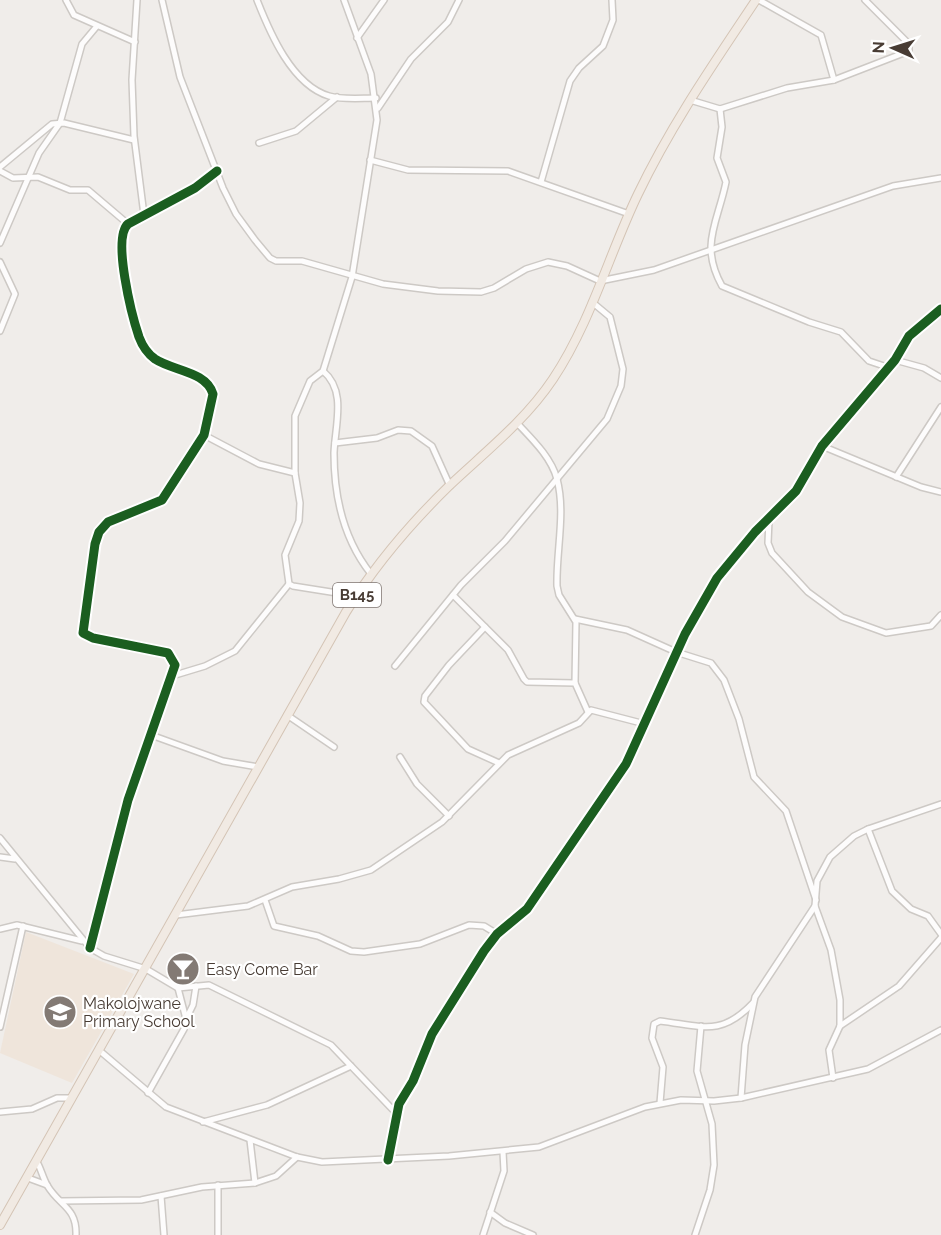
<svg xmlns="http://www.w3.org/2000/svg" width="941" height="1235" font-family="Raleway,sans-serif">
  <style>
    .education { fill: #efe5db }
    .lines { fill: none; stroke-linecap: round; stroke-linejoin: round }
    .minor-casing { stroke: #cdc9c5; stroke-width: 8 }
    .primary-casing { stroke: #d4c4b5; stroke-width: 10 }
    .minor { stroke: #fdfcfc; stroke-width: 5 }
    .primary { stroke: #f1eae3; stroke-width: 8 }
    .cycleway-casing { stroke: #fff; stroke-width: 13 }
    .cycleway { stroke: #1b5e20; stroke-width: 9 }
    .labels { text-anchor: middle; dominant-baseline: central; stroke-width: 4.5; stroke-linejoin: round; paint-order: stroke }
    .shield { fill: #fff; stroke: #7f7671; stroke-width: 1.5 }
    .shield-label { font-size: 15px; font-weight: bold; fill: #483c34 }
    .poi-label { font-size: 16px; fill: #483c34; stroke: #fff; text-anchor: start }
  </style>
  <rect width="100%" height="100%" fill="#f0edea"/>
  <!-- education -->
  <polygon class="education" points="26,932 134,974 72,1083 0,1053"/>
  <g class="lines">
    <!-- minor casing -->
    <g class="minor-casing">
      <g id="minor">
        <polyline points="66,0 74,15 135,42"/>
        <polyline points="137,0 132,80 134,136 144,215"/>
        <polyline points="162,0 180,77 223,188 236,214 255,240 270,258 276,261 302,261 383,284 438,291 481,292 494,288 526,269 548,262 567,266 600,281 654,270 893,186 941,178"/>
        <path d="M257 0C270 33 292 85 329 96 343 100 361 98 376 98"/>
        <polyline points="344,0 371,74 377,120 352,277 323,371 310,381 295,416 295,473 300,503 299,521 285,555 289,584 293,586 356,596"/>
        <polyline points="759,0 821,35 834,80"/>
        <polyline points="357,38 384,0"/>
        <polyline points="690,100 720,109 787,88 834,80 909,51 909,44 865,0"/>
        <polyline points="378,108 411,59 448,22 459,0"/>
        <path d="M720 109 722 127 717 158 726 182C718 222 699 245 722 286L809 322 841 332 869 361 887 367"/>
        <polyline points="259,143 296,131 337,97"/>
        <polyline points="370,160 408,170 508,171 629,214"/>
        <polyline points="0,167 52,124 64,123 134,140"/>
        <polyline points="0,171 13,178 38,177 70,190 88,190 128,224"/>
        <polyline points="541,182 570,81 579,68 603,46 613,20 612,0"/>
        <polyline points="0,243 39,153 60,123 82,44 97,26"/>
        <polyline points="0,262 15,294 0,331"/>
        <polyline points="895,360 924,368 941,378"/>
        <path d="M323 371C347 391 335 425 334 453 334 497 344 540 371 574"/>
        <path d="M517 423C532 439 551 457 557 479 566 513 556 551 557 586L559 595 576 622 575 683"/>
        <polyline points="204,435 259,464 295,473"/>
        <polyline points="335,443 377,438 398,430 411,431 432,446 450,486"/>
        <polyline points="822,446 921,487 941,492"/>
        <polyline points="896,477 941,407"/>
        <polyline points="769,520 768,543 772,553 808,592 842,617 886,633 931,626 941,615"/>
        <polyline points="453,595 508,650 524,679 527,682 575,683 588,712"/>
        <polyline points="575,619 627,630 676,652 711,663 724,680 739,719 754,777 786,811 816,900"/>
        <polyline points="485,627 449,665 425,696 424,702 468,749 499,763"/>
        <polyline points="395,666 461,585 505,541 607,419 621,386 623,369 610,317 592,302"/>
        <polyline points="172,676 205,666 235,651 289,584"/>
        <polyline points="287,715 334,747"/>
        <polyline points="151,735 223,761 258,767"/>
        <polyline points="400,757 417,784 449,816"/>
        <polyline points="868,829 892,891 911,909 928,916 941,934"/>
        <polyline points="0,838 90,948 104,956 146,969 178,988 209,985 331,1045 396,1113"/>
        <polyline points="0,857 15,859"/>
        <polyline points="265,900 274,926 318,936 351,951 364,952 420,944 469,925 484,926 497,934"/>
        <polyline points="815,906 831,950 840,1000 840,1026 829,1050 833,1078"/>
        <polyline points="176,915 248,906 292,887 339,879 371,870 442,822 508,755 579,723 591,710 645,724"/>
        <polyline points="0,929 17,925 82,941"/>
        <path d="M90 948 128 800 175 665 168 653 93 638 83 633 95 544 99 532 108 522 162 500 204 435 213 394C206 371 173 371 155 359 148 354 142 345 139 337 132 316 112 238 128 224L195 188 217 171"/>
        <polyline points="186,1019 193,1005 196,986"/>
        <polyline points="840,1026 899,986 941,938"/>
        <polyline points="0,1027 23,926"/>
        <polyline points="100,1051 166,1107 297,1157 322,1162 449,1156 539,1147 645,1107 681,1100 714,1101 741,1098 868,1069 941,1030"/>
        <polyline points="148,1093 184,1029 186,1019 178,988"/>
        <polyline points="741,1098 745,1045 755,997 815,906 817,881 830,857 854,836 868,829 941,804"/>
        <path d="M660 1103 663 1067 652 1038 654 1024 660 1021C702 1026 721 1037 753 1003"/>
        <polyline points="0,1112 32,1109 57,1098 72,1098"/>
        <polyline points="203,1122 267,1105 351,1066"/>
        <polyline points="250,1140 255,1183"/>
        <polyline points="388,1160 399,1104 413,1081 432,1034 484,951 497,934 527,909 626,764 685,634 717,578 755,532 796,491 822,446 895,360 909,336 941,309"/>
        <path d="M37 1162C41 1169 43 1178 47 1185 59 1206 77 1207 76 1235"/>
        <polyline points="28,1178 47,1185"/>
        <polyline points="161,1196 164,1235"/>
        <polyline points="61,1201 141,1200 202,1187 255,1183 276,1176 297,1157"/>
        <polyline points="490,1212 505,1223 533,1235"/>
        <polyline points="218,1235 218,1185"/>
        <polyline points="483,1235 504,1171 503,1152"/>
        <polyline points="695,1235 710,1190 714,1165 712,1124 697,1071 701,1026"/>
      </g>
    </g>
    <!-- primary casing -->
    <g class="primary-casing">
      <path id="primary" d="M0 1225 346 612C375 565 410 524 449 486 485 452 525 421 553 379 591 322 609 254 638 194 671 125 714 63 756 0"/>
    </g>
    <!-- minor -->
    <use href="#minor" class="minor"/>
    <!-- primary -->
    <use href="#primary" class="primary"/>
    <!-- cycleway casing -->
    <g class="cycleway-casing">
      <g id="cycleway">
        <path d="M90 948 128 800 175 665 168 653 93 638 83 633 95 544 99 532 108 522 162 500 204 435 213 394C206 371 173 371 155 359 148 354 142 345 139 337 132 316 112 238 128 224L195 188 217 171"/>
        <polyline points="388,1160 399,1104 413,1081 432,1034 484,951 497,934 527,909 626,764 685,634 717,578 755,532 796,491 822,446 895,360 909,336 941,309"/>
      </g>
    </g>
    <!-- cycleway -->
    <use href="#cycleway" class="cycleway"/>
  </g>
  <!-- icons -->
  <defs>
    <g id="bar-disc" transform="scale(1.725)"><circle r="9.5" fill="#837a74" stroke="#fff"/><path d="M-6-5H6L.8 .8V4.5H3.5V6h-7V4.5H-.8V.8Z" fill="#fff"/></g>
    <g id="school-disc" transform="scale(1.725)"><circle r="9.5" fill="#837a74" stroke="#fff"/><path d="M0-5L7-2L0 1L-7-2ZM-4 1L0 2.5L4 1V4Q0 6-4 4Z" fill="#fff"/></g>
  </defs>
  <g fill-rule="evenodd">
    <use href="#bar-disc" x="183" y="969"/>
    <use href="#school-disc" x="60" y="1012"/>
  </g>
  <g class="labels">
    <!-- shield labels -->
    <rect class="shield" x="333" y="583" width="48" height="24" rx="4.5"/>
    <g class="shield-label">
      <text x="357" y="595">B145</text>
    </g>
    <!-- poi labels -->
    <g class="poi-label">
      <text x="206" y="969">Easy Come Bar</text>
      <text x="83" y="1003">Makolojwane<tspan x="83" dy="18">Primary School</tspan></text>
    </g>
  </g>
  <!-- north arrow -->
  <g transform="translate(893 48) rotate(273)" stroke="#ffffff" stroke-width="4.5" paint-order="stroke">
  <path d="M0-4.5L10 22L0 15L-10 22Z" fill="#483c34"/>
  <text y="-9" font-size="16" font-weight="bold" text-anchor="middle" fill="#483c34">N</text>
  </g>
</svg>
